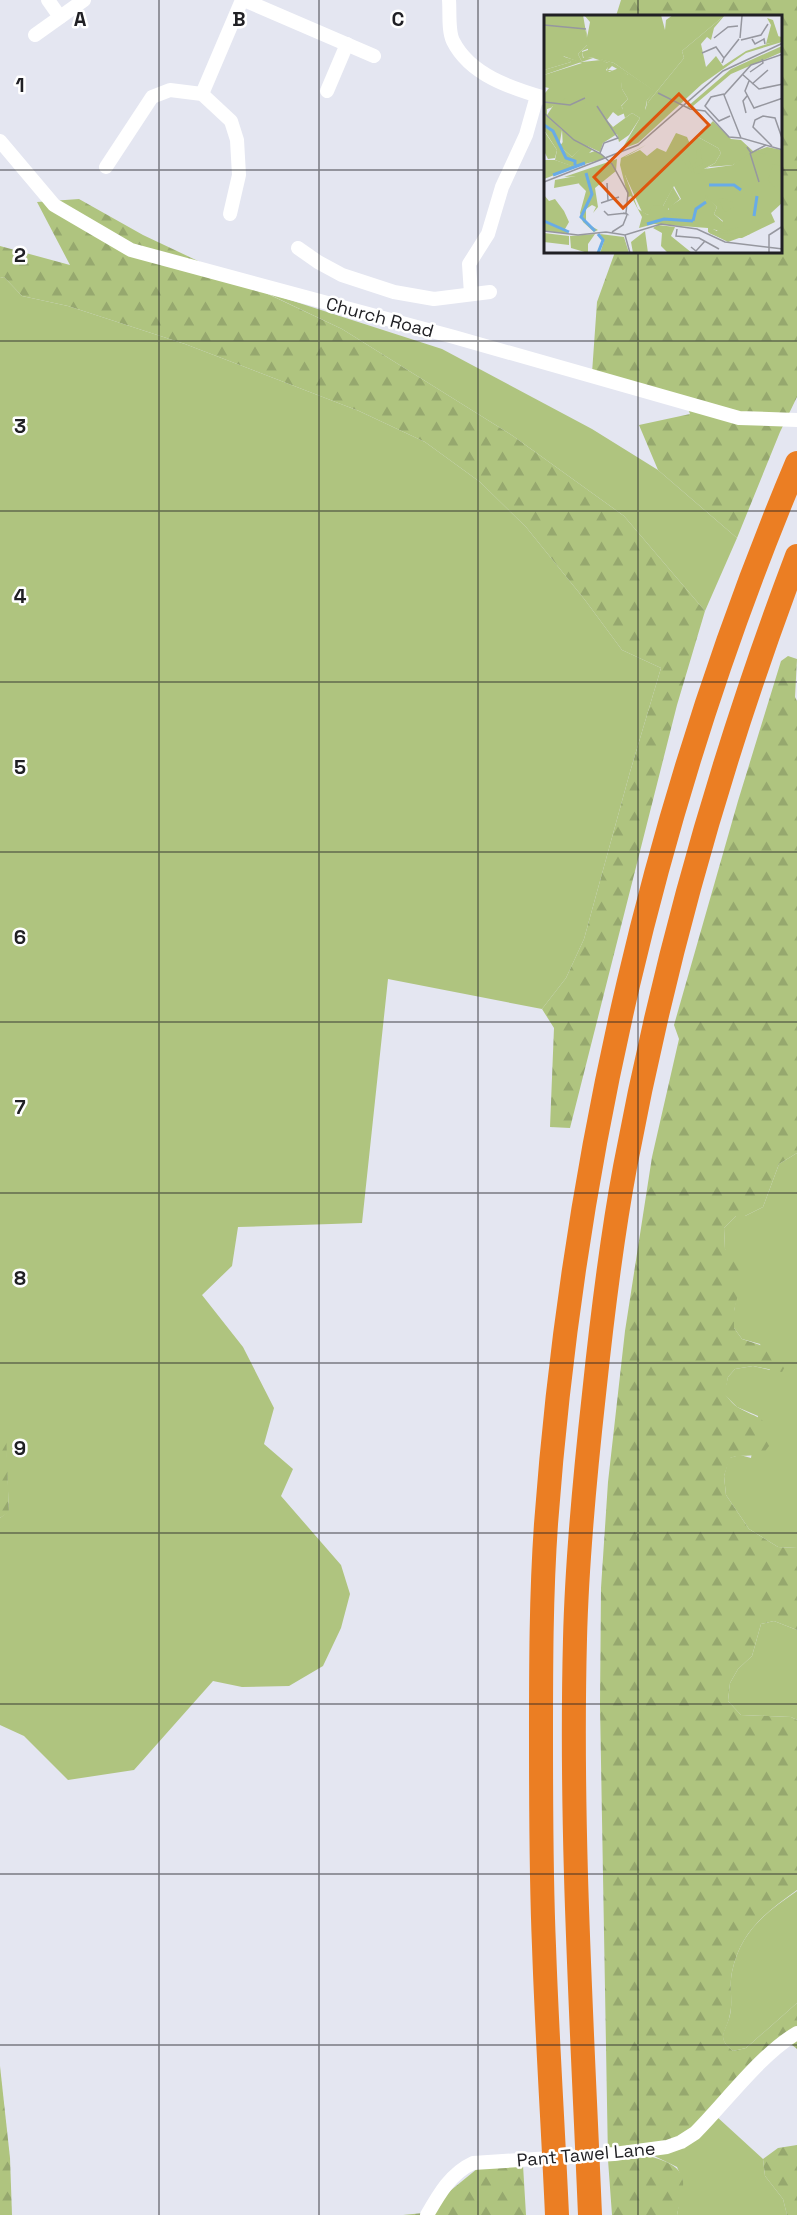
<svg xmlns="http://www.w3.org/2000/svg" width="797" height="2215" font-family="'Space Grotesk',sans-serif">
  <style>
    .grass { fill: #afc47f }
    .forest { fill: url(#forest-firs) }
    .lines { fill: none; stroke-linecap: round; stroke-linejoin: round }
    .minor { stroke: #fff; stroke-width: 14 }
    .motorway { stroke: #eb7e23; stroke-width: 24 }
    .grid { fill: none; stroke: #202024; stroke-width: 1.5; stroke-opacity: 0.55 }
    .labels { text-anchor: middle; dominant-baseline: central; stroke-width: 5; stroke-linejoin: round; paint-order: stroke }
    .street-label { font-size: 18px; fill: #202024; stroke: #fff }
    .inset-river { fill: none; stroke: #68abe7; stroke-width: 3 }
    .inset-road { fill: none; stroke: #96979f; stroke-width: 1.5 }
    .view { fill: #de560d; fill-opacity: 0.15; stroke: #de560d; stroke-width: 3 }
    .inset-edge { fill: none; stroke: #202024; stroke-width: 3 }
    .grid-label { font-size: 20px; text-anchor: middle; font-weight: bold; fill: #202024; stroke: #fff; stroke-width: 5; stroke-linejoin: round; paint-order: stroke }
  </style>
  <defs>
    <pattern id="forest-firs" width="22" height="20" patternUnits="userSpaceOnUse" patternTransform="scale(1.5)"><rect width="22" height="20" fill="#afc47f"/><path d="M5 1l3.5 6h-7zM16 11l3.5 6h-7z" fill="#96a86e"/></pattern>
  </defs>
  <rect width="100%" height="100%" fill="#e4e6f1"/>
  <!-- grass -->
  <g class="grass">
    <polygon points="4,277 22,296 68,306 185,344 359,411 425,442 480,482 526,527 585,600 622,650 661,668 630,772 584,939 566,978 542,1009 388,979 362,1223 238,1227 232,1266 202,1295 243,1347 274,1408 264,1444 293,1469 281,1496 341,1565 350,1594 341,1628 323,1666 289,1686 242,1687 213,1681 134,1770 68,1780 24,1736 0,1725 0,1518 9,1511 5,1431 0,1431 0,278"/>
    <polygon points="262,291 442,349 592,429 658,470 737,538 705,611 624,516 513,436 342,329"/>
    <polygon points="797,1153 797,1548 778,1547 749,1529 726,1495 724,1476 729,1458 740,1455 751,1458 758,1416 737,1407 724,1394 728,1377 735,1369 753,1366 770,1370 760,1344 742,1339 734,1328 734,1311 736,1299 725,1249 724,1228 736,1216 745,1216 763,1207 779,1164"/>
    <polygon points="774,1621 797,1630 797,1720 791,1717 741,1715 728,1701 730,1683 738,1669 752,1656 761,1624"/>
    <path d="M797 1891V2003L746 2048 733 2051C715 2037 726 2032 730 2015 733 2001 729 1986 732 1972 740 1932 765 1913 797 1891Z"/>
    <polygon points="716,2116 763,2159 765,2176 783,2199 787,2215 677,2215 683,2181 677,2167 642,2150"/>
  </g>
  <!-- forest -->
  <g class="forest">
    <polygon points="621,0 797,0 797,397 780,432 737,538 658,470 639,425 690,414 683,396 592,373 597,302 615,252 780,252 780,16 616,16"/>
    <polygon points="79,199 143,235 342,329 513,436 624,516 705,611 677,705 570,1128 550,1127 554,1028 542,1009 566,978 584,939 630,772 661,668 622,650 585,600 526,527 480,482 425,442 359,411 185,344 68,306 22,296 4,277 0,278 0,246 70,265 37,202"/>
    <path d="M788 656 797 659 795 697 797 701V1153L779 1164 763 1207 745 1216H736L724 1228 725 1249 739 1265 741 1282 734 1311V1328L742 1339 779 1351 787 1363 782 1372 753 1366 735 1369 728 1377 725 1394C729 1399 733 1405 739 1408 760 1420 765 1414 772 1442L763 1454C751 1457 741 1454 730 1458L724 1476 726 1495 749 1529 778 1547 797 1548V1630L774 1621 761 1624 752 1656 738 1669 730 1683 728 1701 741 1715 791 1717 797 1720V1890C765 1913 740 1932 732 1972 729 1986 733 2001 730 2014 727 2032 715 2037 733 2051L746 2048 797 2003V2049L786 2040 695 2133 632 2152C648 2157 681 2160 683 2181 684 2192 679 2205 677 2215H612L608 2160 600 1705 601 1588 608 1482 625 1331 652 1157 679 1039 674 1025 738 801 781 661Z"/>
    <polygon points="0,1431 6,1431 9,1512 0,1518"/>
    <polygon points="0,2066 10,2158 12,2215 0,2215"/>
    <polygon points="797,2145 797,2215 787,2215 783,2199 765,2176 763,2159 778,2148"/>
    <polygon points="483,2164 523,2165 526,2215 403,2215 423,2213"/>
  </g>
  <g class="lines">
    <!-- minor -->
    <g class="minor">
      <polyline points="48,0 60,17"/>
      <polyline points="244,0 374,56"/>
      <path d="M449 0C450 12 448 31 453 41 470 75 511 88 545 98"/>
      <polyline points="35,35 84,0"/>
      <polyline points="327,91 347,44"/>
      <polyline points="202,94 242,0"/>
      <polyline points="0,141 54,205 131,250 454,337 739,418 797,420"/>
      <polyline points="106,167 152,97 170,90 202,94 231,121 237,140 239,175 230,214"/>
      <polyline points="298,248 318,262 342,275 394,292 434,299 490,292"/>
      <polyline points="471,294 469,264 488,234 502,187 526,135 537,96"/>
      <path d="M427 2215C439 2194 451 2173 473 2163L614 2154 667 2147 681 2142 695 2133C725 2103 761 2054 797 2033"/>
    </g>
    <!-- motorway -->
    <g class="motorway">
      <path d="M557 2215C553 2125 547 2036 544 1946 541 1877 541 1808 541 1739 541 1668 541 1596 546 1524 573 1160 655 800 797 463"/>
      <path d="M590 2215C582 2023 570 1831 575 1639 577 1557 585 1475 594 1394 602 1318 611 1242 625 1167 664 959 722 754 797 556"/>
    </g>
  </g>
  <!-- grid -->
  <path class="grid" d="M159 0V2215M319 0V2215M478 0V2215M638 0V16M0 170H545M780 170H797M638 252V2215M0 341H797M0 511H797M0 682H797M0 852H797M0 1022H797M0 1193H797M0 1363H797M0 1533H797M0 1704H797M0 1874H797M0 2045H797"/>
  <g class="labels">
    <!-- street labels -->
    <g class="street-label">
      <text transform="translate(380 317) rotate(15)">Church Road</text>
      <text transform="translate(586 2154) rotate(-5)">Pant Tawel Lane</text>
    </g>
  </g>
  <!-- overview -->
  <g transform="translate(544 15)">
    <rect width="238" height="238" fill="#e4e6f1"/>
    <path d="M0 0H39L43 23 46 7 40 0H117L121 15 122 5 129 0H181L138 36 140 43 105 86 102 95 103 85 110 76 70 48 48 42 40 44 38 37 44 35V29L34 39 38 47 57 45 66 49 62 55 65 57 75 53 84 60 77 61 78 74 84 84 77 91 81 98 74 101 69 97 63 105 69 112 88 98 96 103 85 120 75 127 73 119 59 128 56 137 41 130 28 142 19 134 18 114 3 100 9 91 0 95V75L1 78 5 73 0 72V60L38 48 19 41 27 47 0 55ZM0 116 13 135 11 143 4 144 1 138ZM132 118 143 122 146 129 154 122 174 133 177 138 171 148 160 154 189 150 200 140 223 132 238 135V188L227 198 231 207 198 223H177L165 218 167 213 173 216 179 206 170 199 173 192 163 183 147 205 139 207 125 197V192L137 184 130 171 119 191 104 200 98 197 81 160V142L96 135 103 141 113 133 122 137ZM0 145H11L31 152 0 164ZM37 160V168L10 173 11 165ZM0 180 5 186 11 184 20 196 25 207 21 214 25 219 0 216ZM101 216 104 238H89L87 227ZM0 218 25 221V230L0 227ZM51 219 44 229V238L27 233 26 221ZM56 219 80 222 85 238H56L60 226Z" fill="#afc47f"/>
    <path d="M181 0 170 13 167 25 163 22 157 29 162 52 172 41 179 51 202 36 235 25 233 21 238 22V27L202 38 158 69 94 128 78 134 96 103 88 98 81 103 78 92 73 96 84 84 78 74 76 60H84L68 51 64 55H69L63 57 64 48 49 43 0 60V55L27 47 17 41 38 47 34 39 43 30 42 14 46 33 38 36 39 43 51 42 70 48 111 76 103 85 101 95 105 86 140 43 138 36ZM238 31V37L187 59 149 91 152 94 143 92 187 54ZM1 79 4 86 15 88 22 83 26 87 36 84 29 90 6 89 9 92 3 94V100L18 115 15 132 19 127V134L28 142 41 129 48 135 45 138 51 136 63 143 30 152 11 145 13 135 0 115V95L5 89 0 87ZM169 106 187 124 197 125 210 137 222 139 207 146 205 139 189 150 165 152 152 160H151L149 159 134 139 137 136 145 141 147 153 153 146 152 134H156L159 149 149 154 151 160 171 148 177 138 174 133 154 122ZM102 130 81 142V160L94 194 104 200 109 190 119 191 129 172 136 184 124 194 134 203 146 204 151 193 161 186 162 180 173 192 170 199 179 207 181 215 196 212 180 217 168 214 166 218 206 219 184 227 164 217V213L110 209 95 213 98 202 87 181 84 182 76 150 77 143ZM73 144 72 156 51 173 54 192 49 198 52 192 48 190 42 194V208L54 215 50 217 39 207 36 198 42 176 35 169 37 161 20 162ZM229 149 238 151V165L232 173 224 166ZM179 183 191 188H213V192H190L181 197 174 184ZM114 210 131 212 127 221 148 238H124L117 231 118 218 109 213Z" fill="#afc47f"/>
    <path d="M223 3 229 5 236 26 222 29 227 10Z" fill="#afc47f"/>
    <path class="inset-river" d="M0 110 9 116 22 143 31 146V150M42 158 48 179 37 202 51 216M9 160 41 148M165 170H190L197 175M210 201 213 181M0 206 25 217M149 206 152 194 162 187M103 209 120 204 149 206M54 238 59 225 54 219"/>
    <path class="inset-road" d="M0 10 42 14M170 23 184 12 194 11M196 23 198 1M208 24 211 29 220 24 221 29M197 25 217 20 224 9M158 38 172 32 180 43 178 48M239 39 207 50 180 80 197 123 239 135M180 43 195 24M206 57 219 48 218 44M198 59 215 74 239 69M205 66 201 76 210 93 239 83M208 69 224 55M114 78 146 94 161 96 185 122 197 123M180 79 167 82 161 91 175 106 186 101M0 87 26 90 41 83M53 91 74 123 60 128 56 138M0 98 30 125 57 139 68 149 84 178 82 198M202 98 199 86 203 81M228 131 209 112 211 105 219 101 231 103 239 126M203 132 207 138 222 130M206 138 215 167M0 167 94 130 179 56 239 28M63 168 64 186M57 188 75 182M60 196 64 200 82 198 83 199 79 198M133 214 132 221 155 223 175 234M0 216 34 220 62 217M62 217 81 220 117 209 153 214 181 227 239 234M68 217 79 210 83 200M81 220 86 238M147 232 152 236 161 226M225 238V220L239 211"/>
    <path class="view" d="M135 79 165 110 79 193 50 162Z"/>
    <rect width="238" height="238" class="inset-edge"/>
  </g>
  <g class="grid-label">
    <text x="80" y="26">A</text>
    <text x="239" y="26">B</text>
    <text x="398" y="26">C</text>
    <text x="20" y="92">1</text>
    <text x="20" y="262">2</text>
    <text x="20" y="433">3</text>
    <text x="20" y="603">4</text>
    <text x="20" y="774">5</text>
    <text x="20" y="944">6</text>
    <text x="20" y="1114">7</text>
    <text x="20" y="1285">8</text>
    <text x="20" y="1455">9</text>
  </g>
</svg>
